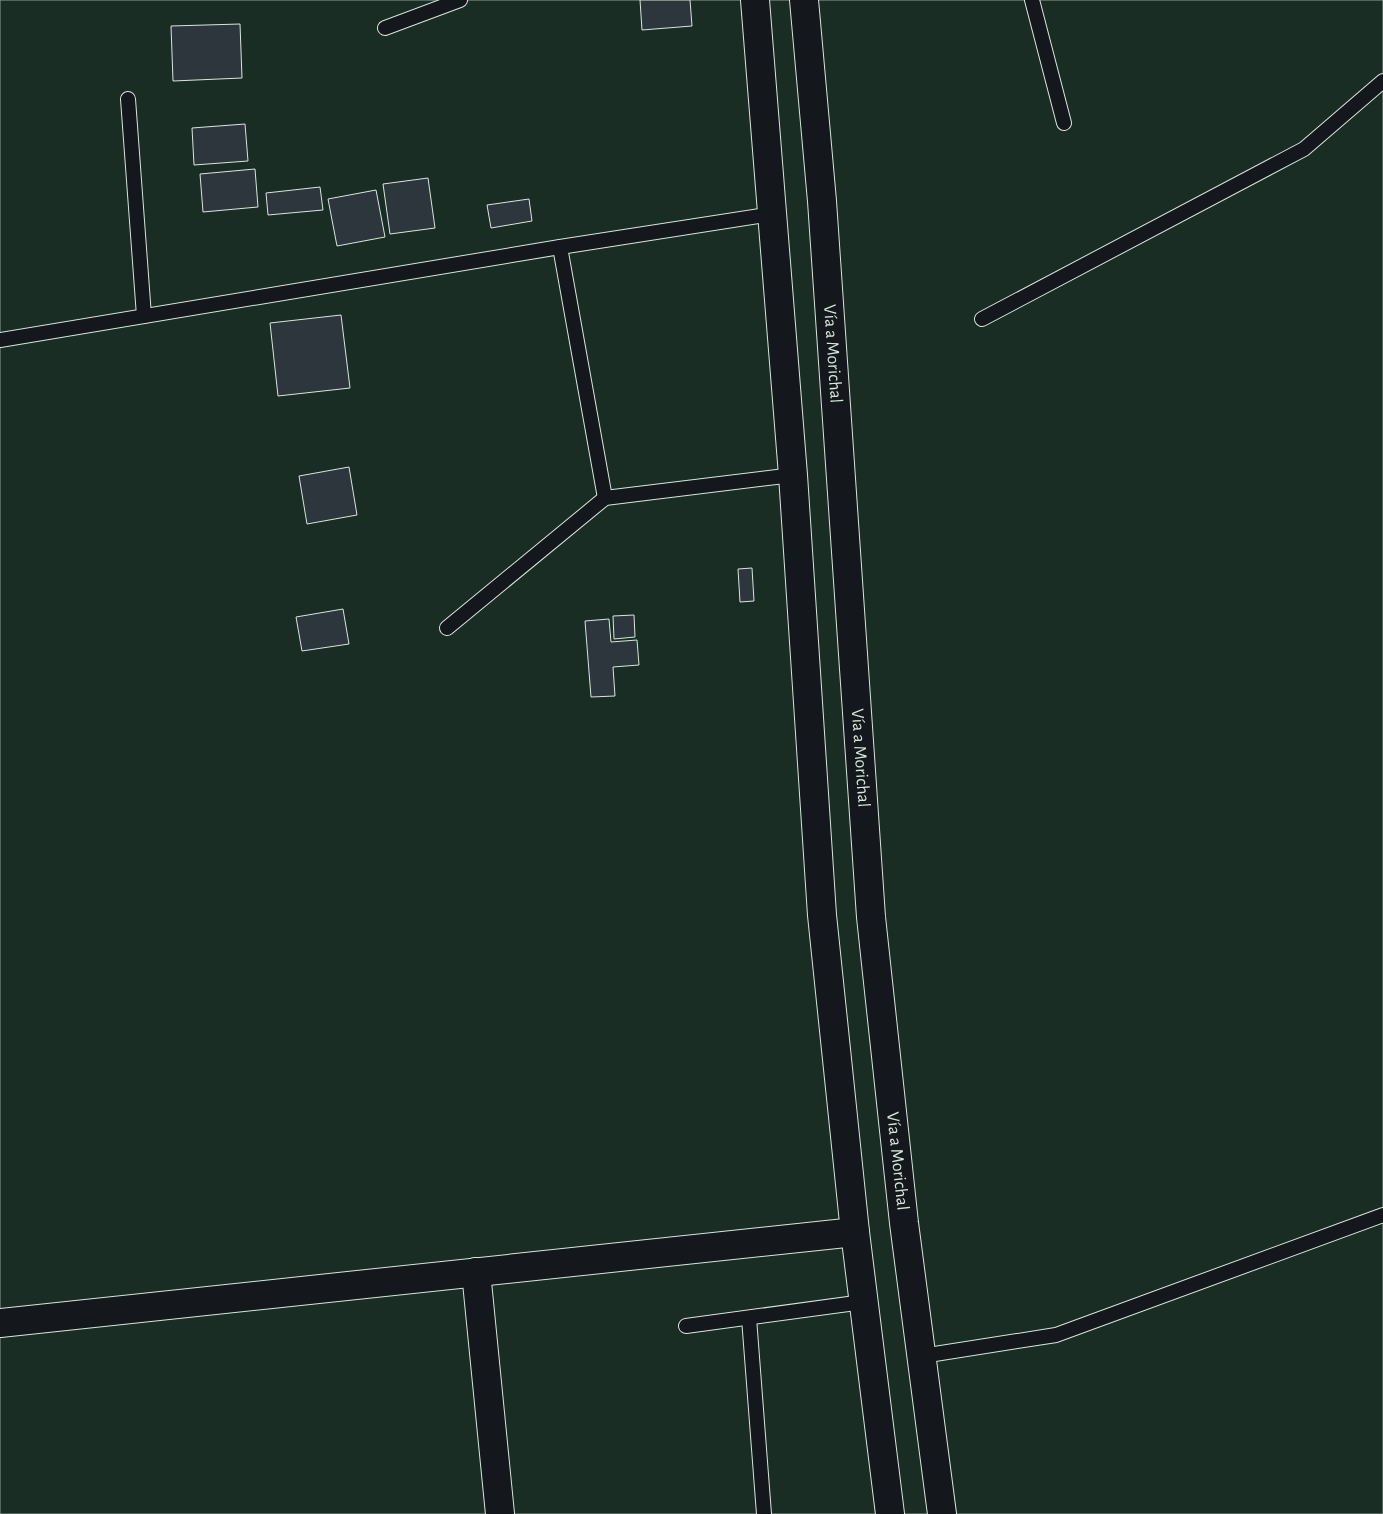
<svg xmlns="http://www.w3.org/2000/svg" width="1383" height="1514" font-family="'Alegreya Sans',sans-serif">
  <style>
    .green { fill: #1a2d24; stroke: #939e99 }
    .building { fill: #2c363c; stroke: #d8e6dc }
    .lines { fill: none; stroke-linecap: round; stroke-linejoin: round }
    .lane-casing { stroke: #d8e6dc; stroke-width: 16 }
    .street-casing { stroke: #d8e6dc; stroke-width: 30 }
    .secondary-casing { stroke: #d8e6dc; stroke-width: 30 }
    .lane { stroke: #14181c; stroke-width: 14 }
    .street { stroke: #14181c; stroke-width: 28 }
    .secondary { stroke: #14181c; stroke-width: 28 }
    .labels { text-anchor: middle; dominant-baseline: central; stroke-width: 4; stroke-linejoin: round; paint-order: stroke }
    .street-label { font-size: 18px; fill: #d8e6dc; stroke: #14181c }
  </style>
  <rect width="100%" height="100%" fill="#14181c"/>
  <!-- green -->
  <rect class="green" x="0" y="0" width="1383" height="1514"/>
  <!-- building -->
  <g class="building">
    <polygon points="640,0 690,0 692,26 642,30"/>
    <polygon points="240,24 242,78 173,81 171,26"/>
    <polygon points="245,124 248,161 194,165 192,128"/>
    <polygon points="255,169 258,207 203,212 200,174"/>
    <polygon points="428,178 435,228 390,234 383,184"/>
    <polygon points="320,187 323,210 268,215 266,193"/>
    <polygon points="376,190 385,237 337,246 328,199"/>
    <polygon points="529,199 532,221 491,228 487,205"/>
    <polygon points="341,315 350,388 278,396 270,323"/>
    <polygon points="349,467 357,515 307,524 299,476"/>
    <polygon points="752,568 754,601 740,602 738,569"/>
    <polygon points="343,609 349,644 302,651 296,617"/>
    <polygon points="634,615 635,637 614,639 613,616"/>
    <polygon points="609,619 611,642 637,640 639,665 613,667 615,696 591,697 585,621"/>
  </g>
  <g class="lines">
    <!-- lane casing -->
    <g class="lane-casing">
      <g id="lane">
        <polyline points="1032,0 1064,123"/>
        <polyline points="385,28 460,0"/>
        <polyline points="128,99 144,316"/>
        <polyline points="560,247 605,498"/>
        <polyline points="982,319 1304,149 1383,81"/>
        <polyline points="0,340 560,247 772,214"/>
        <polyline points="447,628 605,498 793,475"/>
        <polyline points="749,1318 764,1514"/>
        <polyline points="686,1326 863,1302"/>
        <polyline points="922,1356 1056,1335 1383,1215"/>
      </g>
    </g>
    <!-- street casing -->
    <g class="street-casing">
      <g id="street">
        <polyline points="476,1272 500,1514"/>
        <polyline points="0,1323 855,1232"/>
      </g>
    </g>
    <!-- secondary casing -->
    <g class="secondary-casing">
      <g id="secondary">
        <polyline points="755,0 793,475 822,915 855,1232 890,1514"/>
        <path id="s1" d="M804 0 822 201 871 917 904 1223 942 1514"/>
      </g>
    </g>
    <!-- lane -->
    <use href="#lane" class="lane"/>
    <!-- street -->
    <use href="#street" class="street"/>
    <!-- secondary -->
    <use href="#secondary" class="secondary"/>
  </g>
  <g class="labels">
    <!-- street labels -->
    <g class="street-label">
      <text stroke="none"><textPath href="#s1" startOffset="355">Vía a Morichal</textPath></text>
      <text stroke="none"><textPath href="#s1" startOffset="760">Vía a Morichal</textPath></text>
      <text stroke="none"><textPath href="#s1" startOffset="1165">Vía a Morichal</textPath></text>
    </g>
  </g>
</svg>
